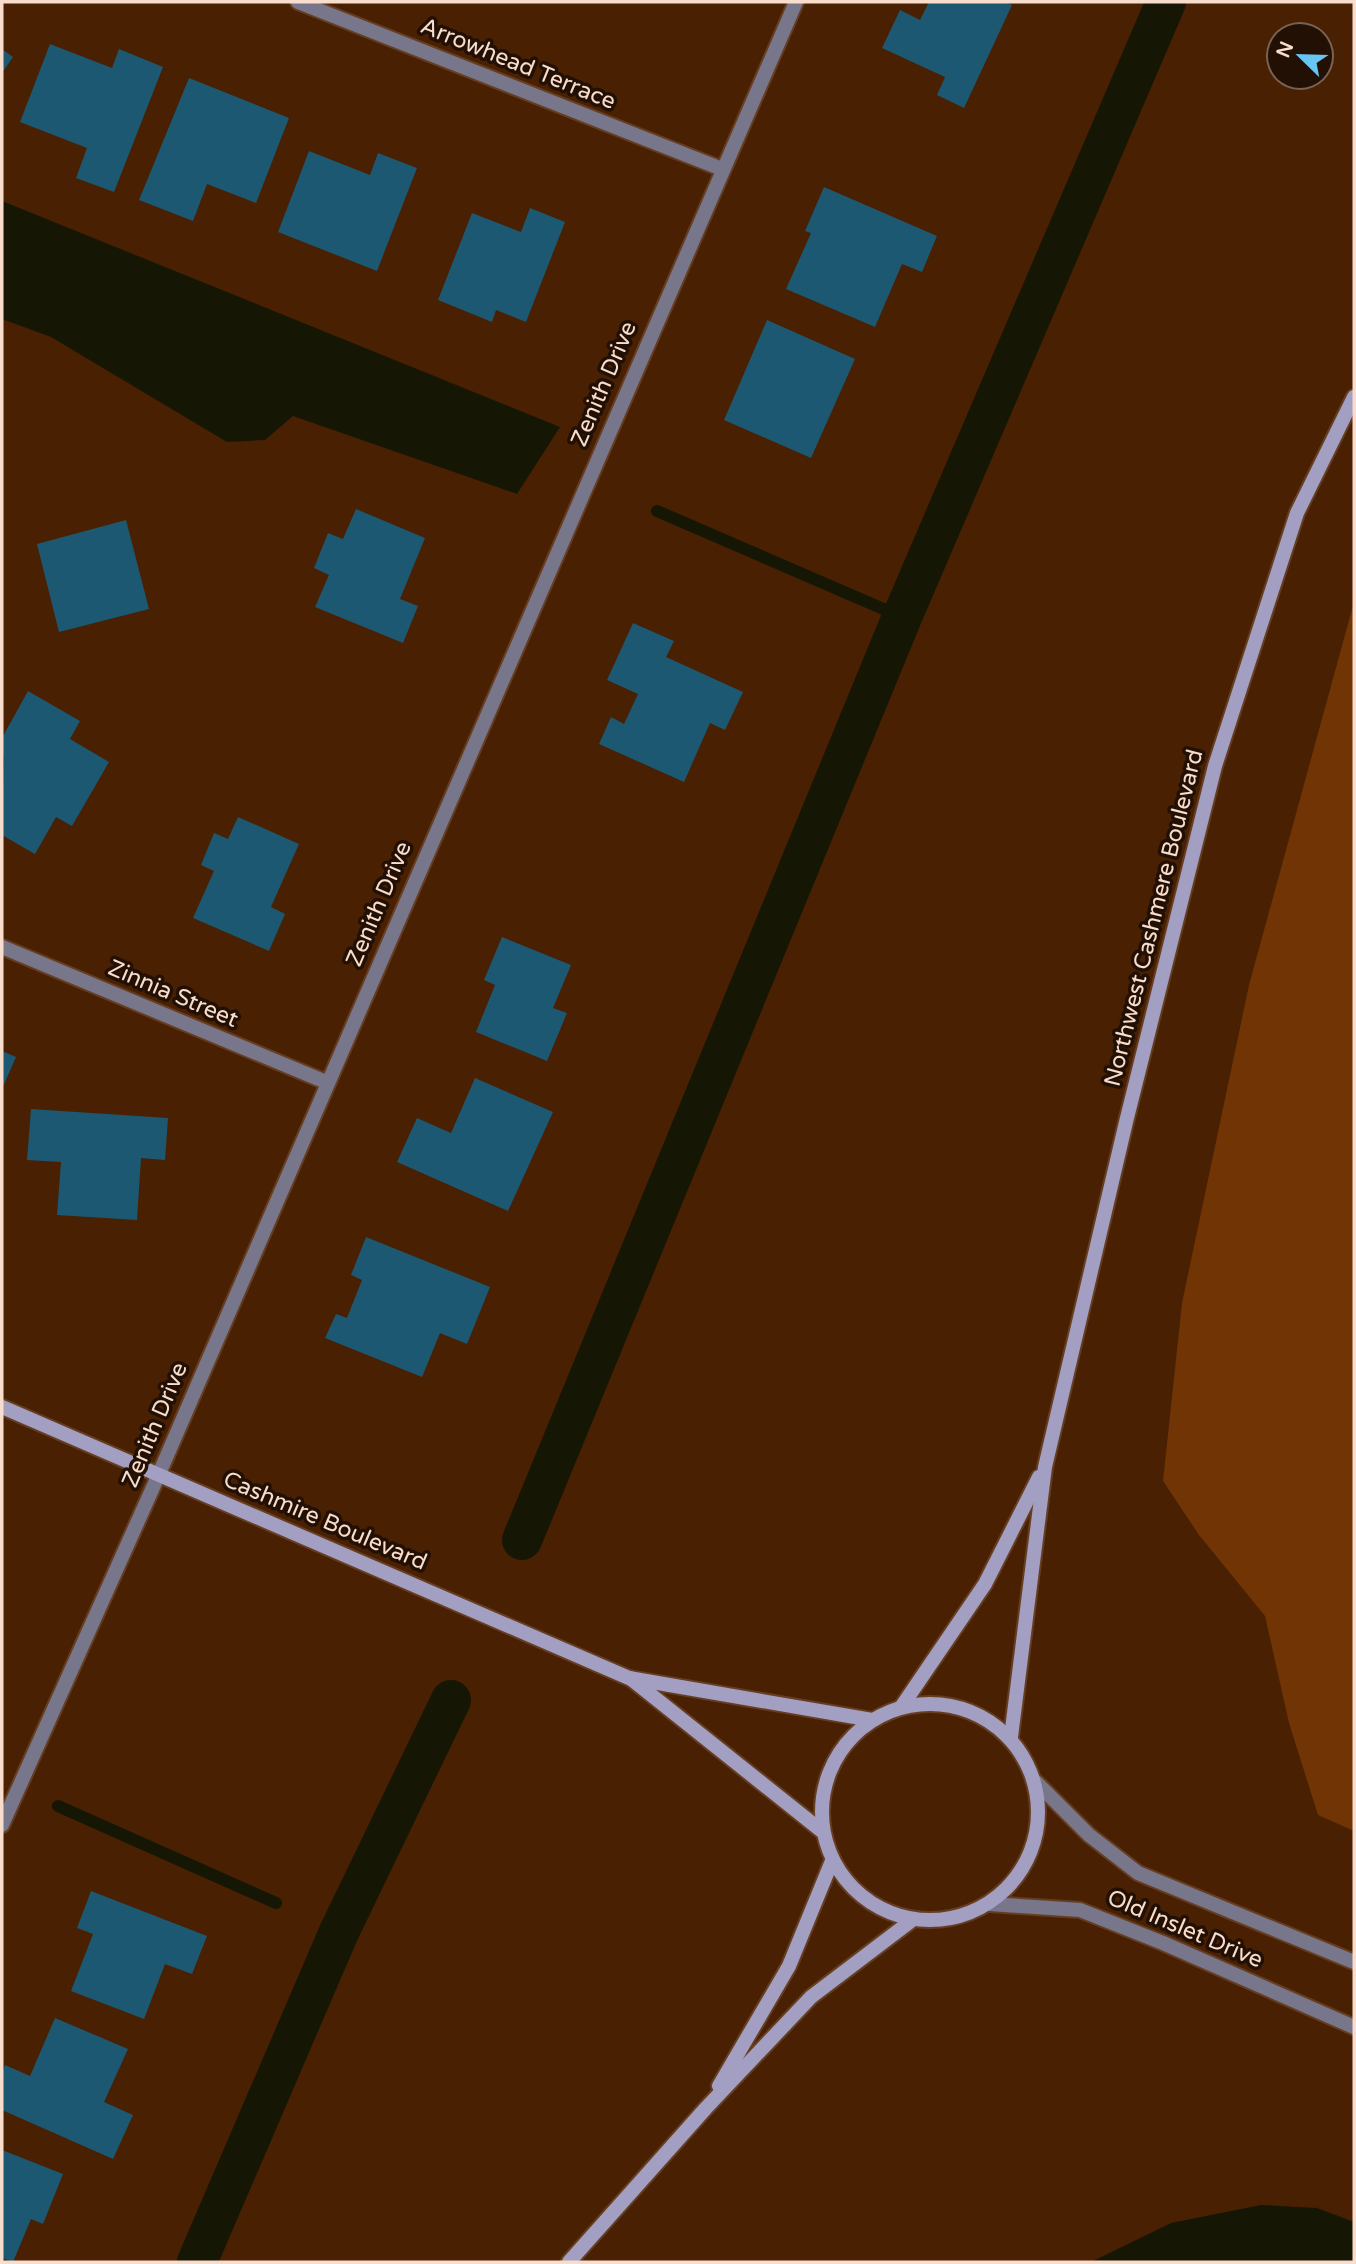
<svg xmlns="http://www.w3.org/2000/svg" width="1356" height="2264" font-family="'Varela Round',sans-serif">
  <style>
    .green { fill: #703405 }
    .water { fill: #161605 }
    .lines { fill: none; stroke-linecap: round; stroke-linejoin: round }
    .stream { stroke: #161605; stroke-width: 12 }
    .canal { stroke: #161605; stroke-width: 40 }
    .building { fill: #1c5872 }
    .street-casing { stroke: #653e22; stroke-width: 18 }
    .secondary-casing { stroke: #653e22; stroke-width: 18 }
    .street { stroke: #78768b; stroke-width: 14 }
    .secondary { stroke: #a39fc2; stroke-width: 14 }
    .labels { text-anchor: middle; dominant-baseline: central; stroke-width: 7; stroke-linejoin: round; paint-order: stroke }
    .street-label { font-size: 23px; fill: #f8ddcd; stroke: #221005 }
  </style>
  <rect width="100%" height="100%" fill="#492002"/>
  <!-- green -->
  <polygon class="green" points="1354,602 1354,1831 1318,1815 1289,1723 1265,1616 1199,1535 1163,1481 1182,1303 1249,985"/>
  <!-- water -->
  <g class="water">
    <polygon points="2,201 560,427 517,494 293,416 265,440 227,442 51,337 2,319"/>
    <polygon points="1261,2205 1317,2208 1354,2222 1354,2262 1091,2262 1171,2223"/>
  </g>
  <g class="lines">
    <!-- stream -->
    <g class="stream">
      <polyline points="657,511 902,617"/>
      <polyline points="58,1806 276,1903"/>
    </g>
    <!-- canal -->
    <g class="canal">
      <polyline points="522,1540 902,617 1166,2"/>
      <polyline points="197,2262 339,1932 451,1700"/>
    </g>
  </g>
  <!-- building -->
  <g class="building">
    <polygon points="929,2 1005,2 1012,5 964,108 937,95 945,77 882,48 900,10 920,20"/>
    <polygon points="50,44 112,68 119,49 163,67 114,192 76,178 87,148 20,122"/>
    <polygon points="2,49 13,57 2,73"/>
    <polygon points="189,78 289,118 256,203 207,184 193,221 139,200"/>
    <polygon points="309,151 370,175 378,153 417,168 377,271 278,232"/>
    <polygon points="824,187 937,236 922,272 902,264 875,327 786,289 811,233 805,231"/>
    <polygon points="530,208 565,222 526,322 496,310 492,322 438,300 472,213 521,232"/>
    <polygon points="767,320 855,359 811,458 724,420"/>
    <polygon points="356,509 425,538 400,599 418,606 403,643 315,607 329,575 314,568 328,533 343,539"/>
    <polygon points="126,520 149,609 59,632 37,544"/>
    <polygon points="633,623 674,641 666,657 743,692 725,730 710,723 684,782 599,744 611,717 624,724 638,694 607,680"/>
    <polygon points="28,691 80,721 70,739 109,762 72,826 56,817 35,854 2,835 4,761 2,738"/>
    <polygon points="238,817 299,844 271,907 285,914 269,951 193,918 214,871 201,865 214,833 228,839"/>
    <polygon points="502,937 571,965 553,1008 567,1013 547,1061 476,1032 495,985 484,980"/>
    <polygon points="2,1051 16,1057 2,1089"/>
    <polygon points="475,1078 553,1112 508,1211 397,1162 417,1118 451,1133"/>
    <polygon points="31,1109 168,1118 165,1160 141,1158 137,1220 57,1215 61,1162 27,1160"/>
    <polygon points="366,1237 490,1287 467,1344 440,1333 422,1377 325,1338 336,1314 347,1318 362,1280 351,1275"/>
    <polygon points="91,1891 207,1936 192,1974 165,1964 144,2019 71,1991 93,1934 77,1928"/>
    <polygon points="55,2018 128,2049 104,2102 133,2115 113,2159 2,2110 2,2073 5,2065 30,2076"/>
    <polygon points="2,2150 63,2174 43,2224 31,2219 13,2262 2,2258"/>
  </g>
  <g class="lines">
    <!-- street casing -->
    <g class="street-casing">
      <g id="street">
        <polyline points="298,2 722,169"/>
        <polyline points="2,947 326,1082"/>
        <polyline points="1036,1782 1089,1835 1138,1873 1354,1962"/>
        <polyline points="2,1825 159,1474 796,2"/>
        <polyline points="990,1904 1080,1910 1163,1943 1354,2027"/>
      </g>
    </g>
    <!-- secondary casing -->
    <g class="secondary-casing">
      <g id="secondary">
        <polyline points="2,1407 629,1678 872,1720"/>
        <polyline points="630,1678 823,1832"/>
        <circle cx="930" cy="1812" r="108"/>
        <polyline points="902,1706 985,1584 1039,1477"/>
        <polyline points="1011,1737 1045,1467 1126,1122 1215,766 1297,513 1354,397"/>
        <polyline points="719,2086 789,1966 832,1861"/>
        <polyline points="569,2262 706,2108 811,1997 911,1921"/>
      </g>
    </g>
    <!-- street -->
    <use href="#street" class="street"/>
    <!-- secondary -->
    <use href="#secondary" class="secondary"/>
  </g>
  <g class="labels">
    <!-- street labels -->
    <g class="street-label">
      <text transform="translate(518 64) rotate(22)">Arrowhead Terrace</text>
      <text transform="translate(604 384) rotate(-67)">Zenith Drive</text>
      <text transform="translate(379 904) rotate(-67)">Zenith Drive</text>
      <text transform="translate(1154 918) rotate(-76)">Northwest Cashmere Boulevard</text>
      <text transform="translate(173 994) rotate(23)">Zinnia Street</text>
      <text transform="translate(155 1425) rotate(-67)">Zenith Drive</text>
      <text transform="translate(325 1521) rotate(23)">Cashmire Boulevard</text>
      <text transform="translate(1185 1929) rotate(23)">Old Inslet Drive</text>
    </g>
  </g>
  <!-- border -->
  <rect width="1356" height="2264" fill="none" stroke="#f8ddcd" stroke-width="7"/>
  <!-- north arrow -->
  <g transform="translate(1300 56) rotate(293)"><circle r="33" fill="#221005" stroke="#786255" stroke-width="2"/>
  <path d="M0-5L12 26L0 18L-12 26Z" fill="#68c4f0"/>
  <text y="-10" font-size="19" font-weight="bold" text-anchor="middle" fill="#f8ddcd">N</text>
  </g>
</svg>
